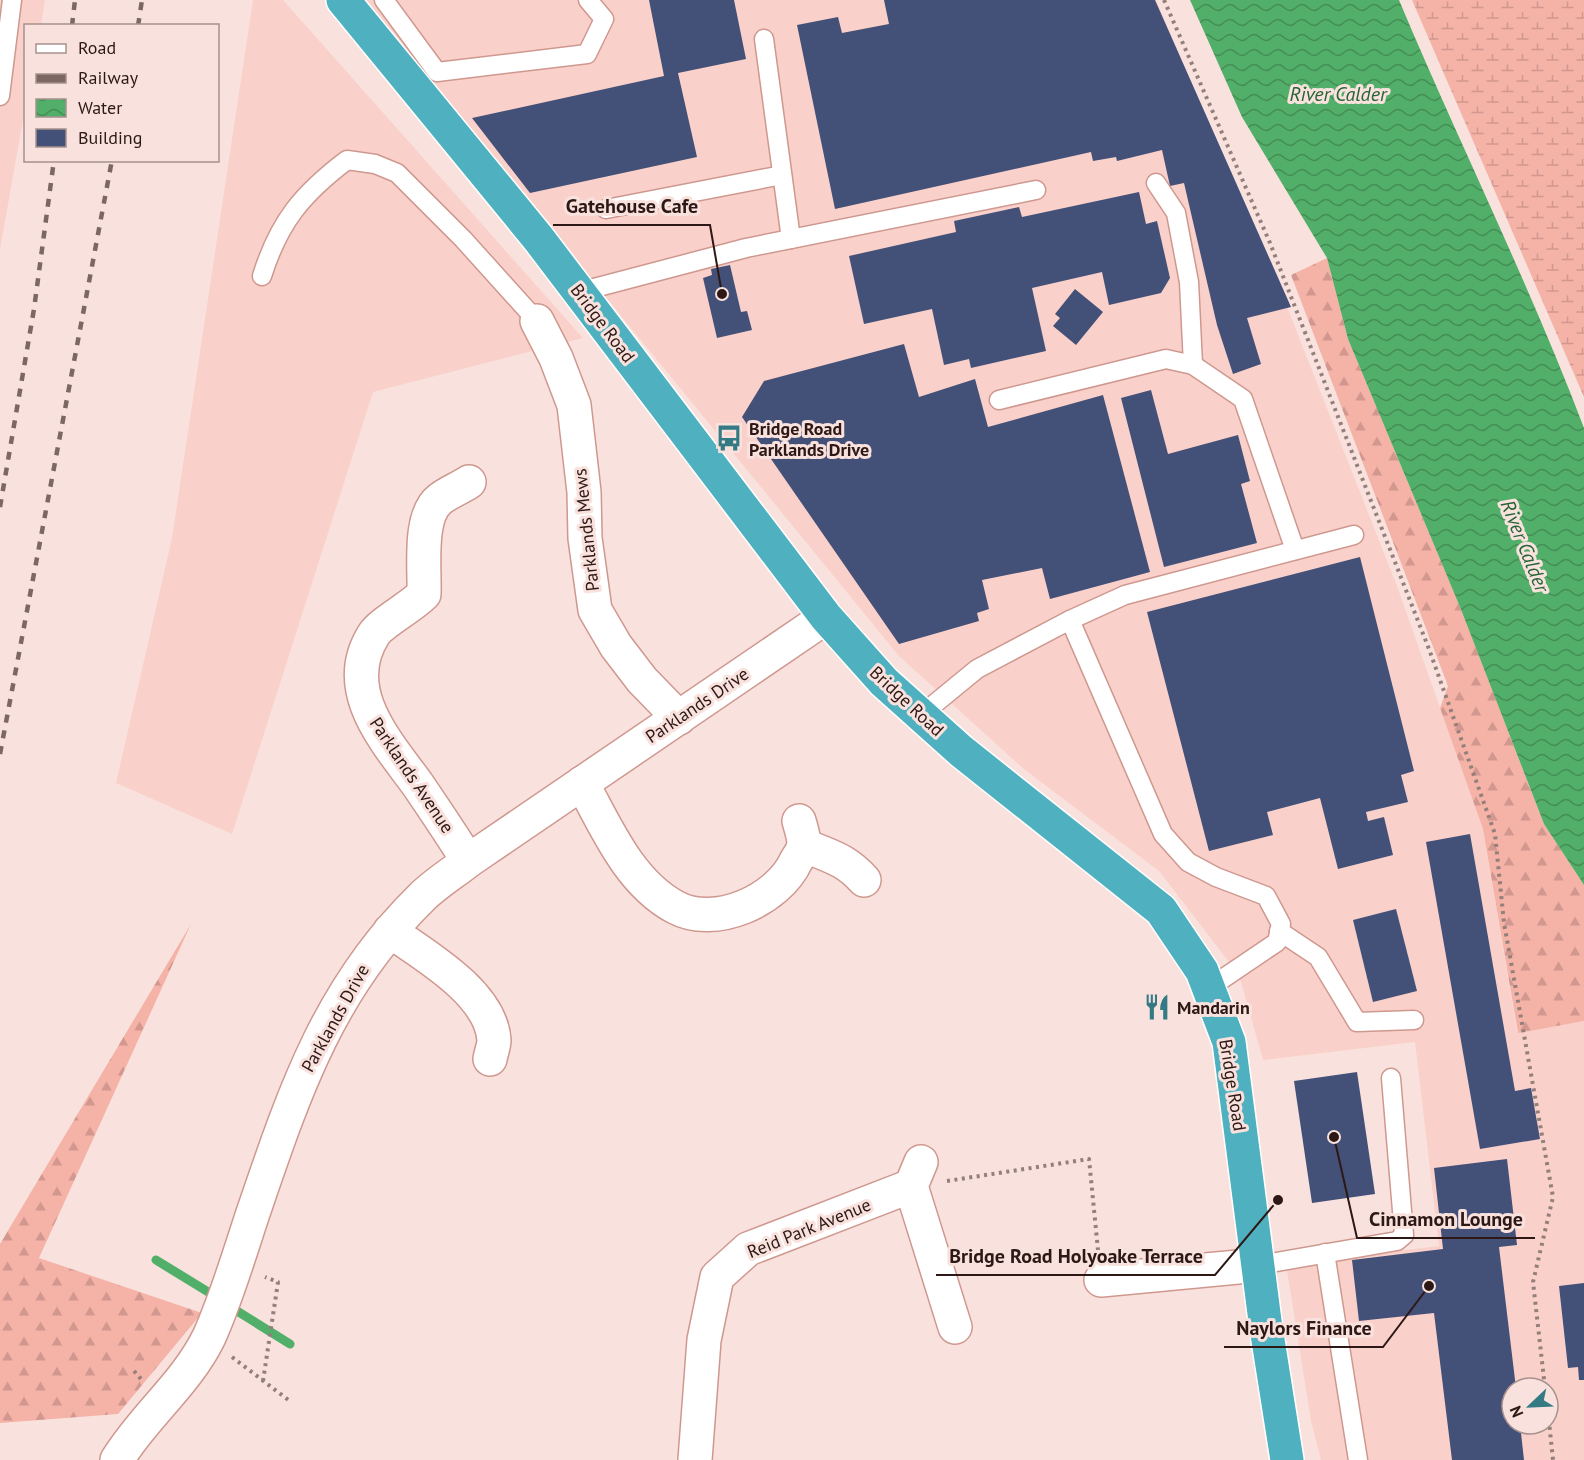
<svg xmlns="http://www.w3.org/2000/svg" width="1584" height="1460" font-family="'PT Sans',sans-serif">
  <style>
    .built { fill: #f9d1ca; fill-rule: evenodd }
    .forest { fill: url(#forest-firs) }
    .wetland { fill: url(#wetland-marsh) }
    .water { fill: url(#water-waves) }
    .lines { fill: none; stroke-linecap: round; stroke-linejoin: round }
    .stream { stroke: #52af69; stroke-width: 9 }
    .building { fill: #435078 }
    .lane-casing { stroke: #cf988f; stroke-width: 21 }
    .street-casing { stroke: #cf988f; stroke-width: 36 }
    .highway-casing { stroke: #fff; stroke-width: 36 }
    .path { stroke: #957f7b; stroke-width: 4; stroke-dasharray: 3 4.5; stroke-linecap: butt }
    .lane { stroke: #fff; stroke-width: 18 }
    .street { stroke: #fff; stroke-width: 33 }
    .highway { stroke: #4fb0bf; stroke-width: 33 }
    .rail { stroke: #7c6763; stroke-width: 4.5; stroke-dasharray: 8 8; stroke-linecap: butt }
    .labels { text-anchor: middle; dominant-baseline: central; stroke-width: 6; stroke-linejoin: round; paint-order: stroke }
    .street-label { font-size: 18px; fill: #2d1815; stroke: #f9e2dd }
    .poi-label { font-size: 18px; font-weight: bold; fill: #2d1815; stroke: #f9e2dd; text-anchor: start }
    .water-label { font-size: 20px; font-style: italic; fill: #246435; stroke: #f9e2dd }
    .leader { fill: none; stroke: #2d1815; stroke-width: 2 }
    .callout-dot { fill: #2d1815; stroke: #f9e2dd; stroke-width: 2 }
    .callout-label { font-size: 20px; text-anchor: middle; font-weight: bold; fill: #2d1815; stroke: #f9e2dd; stroke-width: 6; stroke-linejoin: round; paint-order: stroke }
  </style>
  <defs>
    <pattern id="forest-firs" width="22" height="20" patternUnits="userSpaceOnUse" patternTransform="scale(1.5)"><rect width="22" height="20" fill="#f5b2a7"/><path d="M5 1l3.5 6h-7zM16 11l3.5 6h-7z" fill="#d2988f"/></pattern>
    <pattern id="wetland-marsh" width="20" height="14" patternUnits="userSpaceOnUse" patternTransform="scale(1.5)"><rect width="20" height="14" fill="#f5b2a7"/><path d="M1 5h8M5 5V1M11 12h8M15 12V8" fill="none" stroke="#d2988f"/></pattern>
    <pattern id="water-waves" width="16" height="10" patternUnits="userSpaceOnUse" patternTransform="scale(1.5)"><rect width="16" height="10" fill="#52af69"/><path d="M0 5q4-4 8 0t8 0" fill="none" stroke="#448d55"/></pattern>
  </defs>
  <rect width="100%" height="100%" fill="#f9e2dd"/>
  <!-- built -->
  <g class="built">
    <polygon points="0,0 45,0 41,25 26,26 25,109 0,249"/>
    <polygon points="253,0 283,0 583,338 373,392 232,834 116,783 172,538"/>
    <path d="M363 0H1156L1271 266 1397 586 1483 829 1517 1032 1584 1021V1460H1321L1311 1421 1286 1264 1439 1246 1415 1042 1263 1060 1239 975 1159 871 1025 770 899 656ZM1512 1388H1548V1424H1512Z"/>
  </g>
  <!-- forest -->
  <g class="forest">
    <polygon points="1327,258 1348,339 1460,607 1544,824 1584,885 1584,1021 1518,1033 1483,829 1440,708 1448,686 1291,275"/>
    <polygon points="191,924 39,1258 202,1313 118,1414 0,1423 0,1244"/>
  </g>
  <!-- wetland -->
  <polygon class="wetland" points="1412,0 1584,0 1584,397"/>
  <!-- water -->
  <path class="water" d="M1190 0H1399C1459 143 1529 283 1584 428V885L1544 824 1460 607 1348 339 1327 258 1242 117Z"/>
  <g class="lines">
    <!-- stream -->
    <g class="stream">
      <polyline points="156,1260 218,1298"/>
      <polyline points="229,1306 290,1344"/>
    </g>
  </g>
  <!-- building -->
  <g class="building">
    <polygon points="649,0 734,0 746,59 678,73 697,157 530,193 472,118 664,76"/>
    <polygon points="884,0 1155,0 1291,307 1247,318 1261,364 1233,374 1217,325 1184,183 1170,186 1162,150 1117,161 1116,157 1093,161 1091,152 835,209 797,25 838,17 842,33 889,24"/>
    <polygon points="1139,192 1146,224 1157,221 1170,278 1161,293 1109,305 1102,272 1032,288 1046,351 971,368 969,359 944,365 932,309 864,324 849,256 956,232 954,221 1019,207 1022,217"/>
    <polygon points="730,265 741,312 747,311 752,330 717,338 703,278 712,275 711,269"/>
    <polygon points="1075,289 1103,312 1076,345 1053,326 1060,318 1055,314"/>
    <polygon points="904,344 919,397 975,379 988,427 1103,395 1150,572 1050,599 1042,568 982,580 989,609 977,613 979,621 899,644 742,417 764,381"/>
    <polygon points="1151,390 1168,454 1238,435 1250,481 1241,484 1257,543 1164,567 1121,398"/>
    <polygon points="1360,557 1414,771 1401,775 1408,802 1366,812 1368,821 1384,817 1393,855 1338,869 1320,798 1267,812 1273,835 1209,851 1147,612"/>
    <polygon points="1470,834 1515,1091 1531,1088 1540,1139 1480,1149 1426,842"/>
    <polygon points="1396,909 1417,991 1373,1002 1353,920"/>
    <polygon points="1357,1072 1375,1194 1312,1203 1294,1081"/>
    <polygon points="1507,1159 1517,1245 1499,1247 1516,1388 1512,1388 1512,1424 1520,1424 1524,1460 1452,1460 1434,1313 1359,1321 1352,1260 1443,1249 1434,1168"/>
    <polygon points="1584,1283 1584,1380 1579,1380 1578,1367 1568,1368 1559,1286"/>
  </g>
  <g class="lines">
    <!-- lane casing -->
    <g class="lane-casing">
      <g id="lane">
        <polyline points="384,0 437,72 587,54 604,19 588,0"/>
        <polyline points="764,39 791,239"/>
        <polyline points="0,96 12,0"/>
        <polyline points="1156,183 1176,213 1189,282 1193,365"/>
        <polyline points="606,209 782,175"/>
        <path d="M262 276C279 222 302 194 347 160L375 164 397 173 463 239 537 321"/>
        <polyline points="579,292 746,248 1036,190"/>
        <polyline points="999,400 1166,359 1193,365 1243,399 1295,550"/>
        <polyline points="1070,620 1163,834 1188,862 1216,877 1266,896 1281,924 1277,942 1209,988"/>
        <polyline points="921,715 977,669 1070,620 1125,595 1354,535"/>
        <polyline points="1279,931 1318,957 1357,1022 1414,1020"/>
        <polyline points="1325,1253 1358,1460"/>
        <polyline points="1259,1265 1397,1241 1404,1235 1391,1078"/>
      </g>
    </g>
    <!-- street casing -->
    <g class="street-casing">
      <g id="street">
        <polyline points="537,321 556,358 574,405 584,492 585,538 595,610 616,646 642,680 679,718"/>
        <path d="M582 783C606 827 629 882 675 907 715 929 778 900 796 861 799 856 804 849 804 844 804 837 801 828 799 821"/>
        <path d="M804 845C830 857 844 858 864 880"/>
        <path d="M468 861C452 835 435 810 418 785 387 742 338 690 374 634 381 623 411 607 424 594 425 568 418 516 440 499 449 492 460 488 469 482"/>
        <path d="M390 931C424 955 491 993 494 1040 494 1046 491 1053 490 1059"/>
        <polyline points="921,1162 911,1186 955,1327"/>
        <polyline points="1101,1280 1259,1265"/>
        <path d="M117 1460C144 1416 186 1384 209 1337 227 1297 239 1255 253 1213 294 1093 328 989 422 897 435 884 453 873 468 861L826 617"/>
        <polyline points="695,1460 704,1340 717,1277 748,1249 911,1186"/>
      </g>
    </g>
    <!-- highway casing -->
    <g class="highway-casing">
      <polyline id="highway" points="343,0 538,238 826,617 884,682 961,751 1161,910 1202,971 1229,1042 1265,1321 1287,1460"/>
    </g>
    <!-- path -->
    <g class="path">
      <polyline points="1164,0 1270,243 1429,649 1495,834 1504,923 1553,1197 1533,1282 1545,1388"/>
      <polyline points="947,1181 1089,1159 1098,1250"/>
      <polyline points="232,1357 291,1402"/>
      <polyline points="134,1371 141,1379"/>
      <polyline points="263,1381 278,1282 265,1277"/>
      <polyline points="1548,1412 1553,1460"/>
    </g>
    <!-- lane -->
    <use href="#lane" class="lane"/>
    <!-- street -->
    <use href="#street" class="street"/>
    <!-- highway -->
    <use href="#highway" class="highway"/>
    <!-- rail -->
    <g class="rail">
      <polyline points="72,26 75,0"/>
      <polyline points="138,26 142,0"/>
      <polyline points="0,507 34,309 54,160"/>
      <polyline points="0,754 112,160"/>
    </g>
  </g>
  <!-- icons -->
  <defs>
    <g id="bus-bare" transform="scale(2.07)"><path d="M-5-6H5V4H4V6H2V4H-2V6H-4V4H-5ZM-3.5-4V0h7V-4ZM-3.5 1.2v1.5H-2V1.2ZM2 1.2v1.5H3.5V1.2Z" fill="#337a85" stroke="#f9e2dd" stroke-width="2.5" paint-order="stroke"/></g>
    <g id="restaurant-bare" transform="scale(2.07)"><path d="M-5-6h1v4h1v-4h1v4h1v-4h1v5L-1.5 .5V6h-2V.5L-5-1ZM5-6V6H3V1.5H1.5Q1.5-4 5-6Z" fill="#337a85" stroke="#f9e2dd" stroke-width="2.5" paint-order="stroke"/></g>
  </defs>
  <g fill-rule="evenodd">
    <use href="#bus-bare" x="729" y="438"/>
    <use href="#restaurant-bare" x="1157" y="1007"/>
  </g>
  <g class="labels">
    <!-- street labels -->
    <g class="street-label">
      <text transform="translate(603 323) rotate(53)">Bridge Road</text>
      <text transform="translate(586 530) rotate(-96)">Parklands Mews</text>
      <text transform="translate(907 701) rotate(43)">Bridge Road</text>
      <text transform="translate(697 705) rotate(-34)">Parklands Drive</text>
      <text transform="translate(412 775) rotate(56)">Parklands Avenue</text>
      <text transform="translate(335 1018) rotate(-61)">Parklands Drive</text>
      <text transform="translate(1233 1085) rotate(81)">Bridge Road</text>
      <text transform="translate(809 1228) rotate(-22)">Reid Park Avenue</text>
    </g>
    <!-- poi labels -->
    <g class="poi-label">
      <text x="749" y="428">Bridge Road<tspan x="749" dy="21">Parklands Drive</tspan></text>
      <text x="1177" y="1007">Mandarin</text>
    </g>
    <!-- water labels -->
    <g class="water-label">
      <text x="1338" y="94">River Calder</text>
      <text transform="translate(1525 546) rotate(68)">River Calder</text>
    </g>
  </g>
  <!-- callouts -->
  <path class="leader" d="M722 294L710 225H553M1334 1137L1357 1238H1535M1278 1200L1215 1275H936M1429 1286L1383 1347H1224"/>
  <g class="callout-dot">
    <circle cx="722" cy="294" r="6"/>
    <circle cx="1334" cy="1137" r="6"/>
    <circle cx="1278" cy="1200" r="6"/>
    <circle cx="1429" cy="1286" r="6"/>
  </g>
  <g class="callout-label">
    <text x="632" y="213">Gatehouse Cafe</text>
    <text x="1446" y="1226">Cinnamon Lounge</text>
    <text x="1076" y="1263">Bridge Road Holyoake Terrace</text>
    <text x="1304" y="1335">Naylors Finance</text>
  </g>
  <!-- legend -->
  <rect x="24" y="24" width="195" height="138" fill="#f9e2dd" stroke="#a7918d" stroke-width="1.5"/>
  <rect x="36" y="44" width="30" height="9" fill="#ffffff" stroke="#a7918d" stroke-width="1.5"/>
  <text x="78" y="54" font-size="18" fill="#2d1815">Road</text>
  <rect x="36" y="74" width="30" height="9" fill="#7c6763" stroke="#a7918d" stroke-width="1.5"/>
  <text x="78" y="84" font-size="18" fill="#2d1815">Railway</text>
  <rect x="36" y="99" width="30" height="18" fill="url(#water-waves)" stroke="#a7918d" stroke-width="1.5"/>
  <text x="78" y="114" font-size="18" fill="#2d1815">Water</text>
  <rect x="36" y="129" width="30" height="18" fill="#435078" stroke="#a7918d" stroke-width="1.5"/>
  <text x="78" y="144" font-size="18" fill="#2d1815">Building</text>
  <!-- north arrow -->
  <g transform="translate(1530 1406) rotate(247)"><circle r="28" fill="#f9e2dd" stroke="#a7918d" stroke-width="1.5"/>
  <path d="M0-4.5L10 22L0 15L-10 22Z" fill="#337a85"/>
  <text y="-9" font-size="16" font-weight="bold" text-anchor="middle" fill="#2d1815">N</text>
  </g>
</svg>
